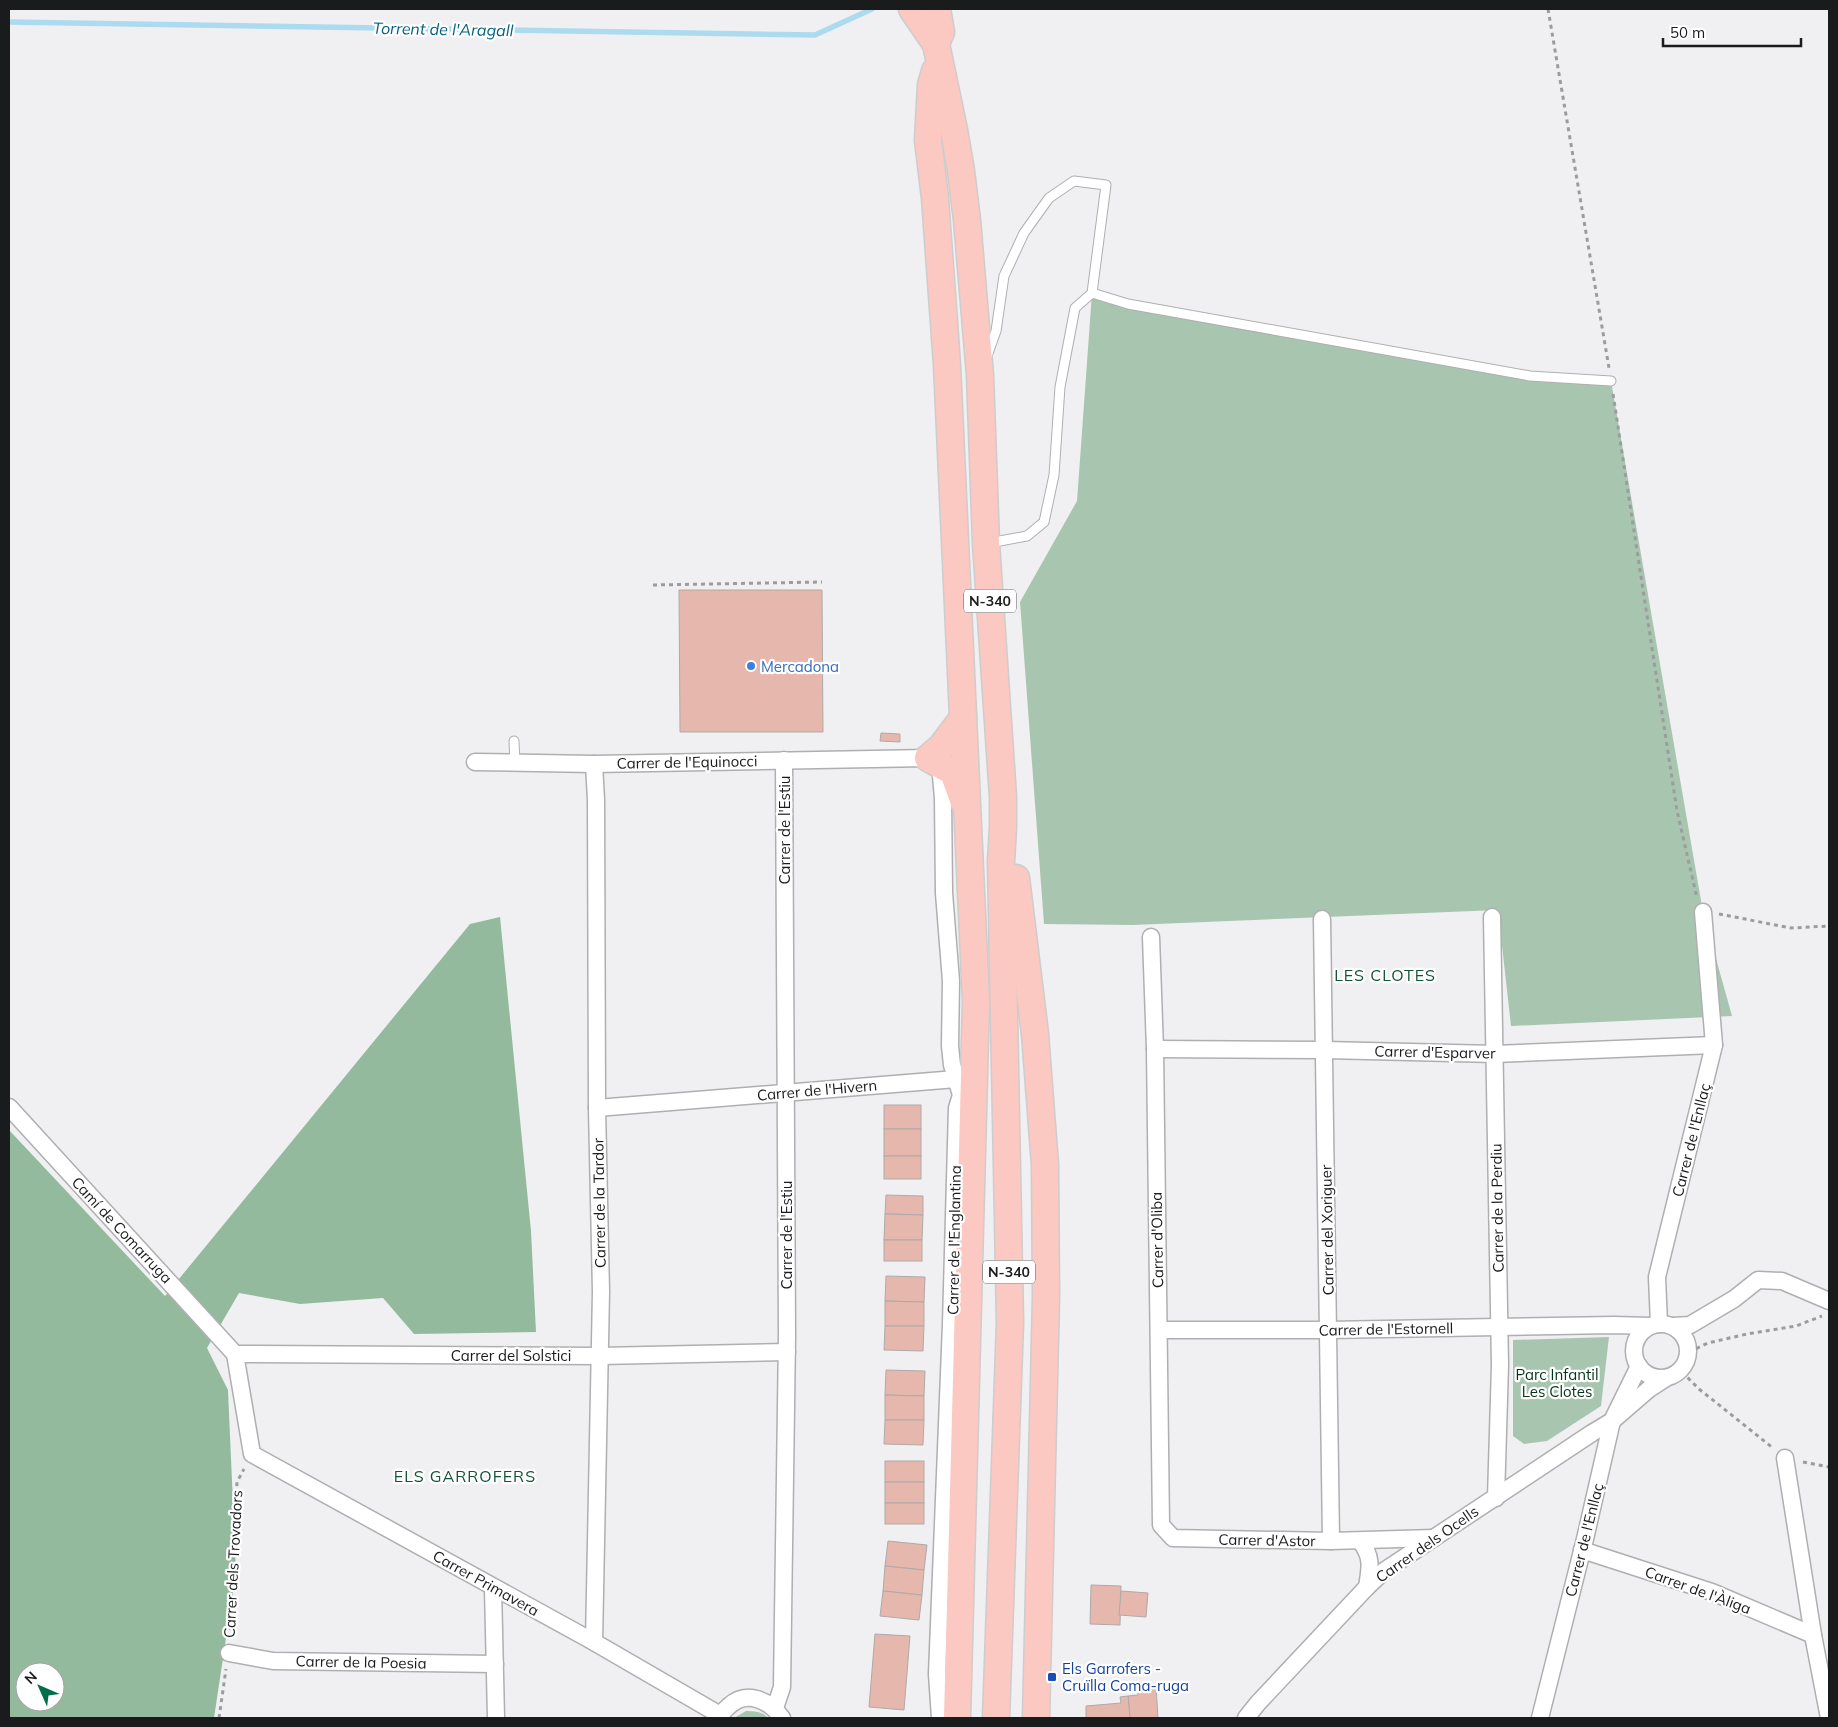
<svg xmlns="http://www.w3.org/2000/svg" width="1838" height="1727" font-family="Mulish,sans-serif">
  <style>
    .green { fill: #a8c6af }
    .forest { fill: #94ba9e; fill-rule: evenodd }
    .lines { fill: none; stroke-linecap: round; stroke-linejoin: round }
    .stream { stroke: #acdbf0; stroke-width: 5.5 }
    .building { fill: #e6b7ac; stroke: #aeaaaa }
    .service-casing { stroke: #afafb2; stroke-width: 11 }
    .minor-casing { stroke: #afafb2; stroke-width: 19 }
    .primary-casing { stroke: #cdcdcd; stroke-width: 29 }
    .path { stroke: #9c9c9f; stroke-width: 3; stroke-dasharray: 4 4; stroke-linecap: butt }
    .service { stroke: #fff; stroke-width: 9 }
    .minor { stroke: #fff; stroke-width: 16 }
    .primary { stroke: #fbc8c2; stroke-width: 26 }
    .shop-dot { fill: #3f7fe0; stroke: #fff; stroke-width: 2 }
    .transit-dot { fill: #1a4fb4; stroke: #fff; stroke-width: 2 }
    .labels { text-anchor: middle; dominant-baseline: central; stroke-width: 4.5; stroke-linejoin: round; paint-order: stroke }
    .shield { fill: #fff; stroke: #5f5f60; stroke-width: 1 }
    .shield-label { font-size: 14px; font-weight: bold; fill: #1a1b1c }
    .shop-label { font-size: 15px; fill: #366cbe; stroke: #fff; text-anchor: start }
    .street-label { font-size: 15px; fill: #1a1b1c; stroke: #fff }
    .park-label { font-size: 15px; fill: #053418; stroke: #fff }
    .transit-label { font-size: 15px; fill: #164399; stroke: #fff; text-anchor: start }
    .water-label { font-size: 16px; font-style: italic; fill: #035f7c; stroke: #fff }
    .neighbourhood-label { font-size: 16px; letter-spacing: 1px; fill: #135438; stroke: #fff }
  </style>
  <rect width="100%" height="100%" fill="#f0f0f3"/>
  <!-- green -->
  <g class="green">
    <polygon points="1092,293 1530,376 1611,381 1703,912 1732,1016 1511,1026 1498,910 1133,925 1044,924 1020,602 1077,501"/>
    <polygon points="1609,1337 1601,1406 1547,1441 1524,1444 1513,1436 1513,1340"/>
    <path d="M746 1711C755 1711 763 1712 768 1718H734Z"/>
  </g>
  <!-- forest -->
  <path class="forest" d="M500 917 531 1231 536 1332 414 1334 383 1298 300 1304 239 1293 207 1348 228 1390 236 1572 214 1718H9V1130L165 1296 470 924ZM25 1672H55V1702H25Z"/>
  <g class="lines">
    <!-- stream -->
    <polyline class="stream" points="9,22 815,35 872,9"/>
  </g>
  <!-- building -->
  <g class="building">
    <polygon points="679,590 822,590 823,732 680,732"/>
    <polygon points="881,733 900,734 900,742 880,741"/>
    <rect x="884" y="1105" width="37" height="24"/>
    <rect x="884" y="1129" width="37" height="27"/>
    <rect x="884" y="1156" width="37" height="23"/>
    <polygon points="886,1195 923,1196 923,1215 885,1214"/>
    <polygon points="885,1214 923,1215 922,1240 884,1240"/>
    <rect x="884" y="1240" width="38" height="21"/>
    <polygon points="886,1276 925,1277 924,1302 885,1301"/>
    <polygon points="885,1301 924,1302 924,1326 885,1326"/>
    <polygon points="885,1326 924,1326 923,1351 884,1350"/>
    <polygon points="886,1370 925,1371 924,1396 885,1395"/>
    <polygon points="885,1395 924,1396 924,1420 885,1420"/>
    <polygon points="885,1420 924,1420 923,1445 884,1444"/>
    <rect x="885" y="1461" width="39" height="21"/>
    <rect x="885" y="1482" width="39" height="21"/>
    <rect x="885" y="1503" width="39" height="21"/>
    <polygon points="888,1541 927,1545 924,1570 885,1566"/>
    <polygon points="885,1566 924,1570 922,1595 883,1591"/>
    <polygon points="1091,1585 1121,1586 1120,1625 1090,1624"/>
    <polygon points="883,1591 922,1595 919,1620 880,1616"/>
    <polygon points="1121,1591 1148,1593 1146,1617 1119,1615"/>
    <polygon points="875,1634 910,1636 904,1710 869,1707"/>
    <polygon points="1150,1683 1150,1686 1156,1686 1158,1718 1130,1718 1128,1696 1138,1695 1138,1684"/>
    <polygon points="1128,1696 1130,1718 1086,1718 1086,1706 1121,1703 1120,1697"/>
  </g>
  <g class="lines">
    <!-- service casing -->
    <g class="service-casing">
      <g id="service">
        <polyline points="987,356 996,331 1004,276 1024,233 1049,198 1074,181 1106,185 1092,293 1128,304 1530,376 1611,381"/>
        <polyline points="989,543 1027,536 1044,522 1054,475 1060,387 1075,308 1092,293"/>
        <polyline points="514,741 515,763"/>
      </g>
    </g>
    <!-- minor casing -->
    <g class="minor-casing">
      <g id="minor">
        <polyline points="475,762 594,764 928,758"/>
        <polyline points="1492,917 1500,1365 1496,1498"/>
        <polyline points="1322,919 1331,1541"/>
        <polyline points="1151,937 1155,1049 1161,1525 1173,1538 1331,1541 1434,1538"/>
        <polyline points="1155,1049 1325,1050 1495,1054 1714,1045"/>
        <polyline points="9,1107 235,1354"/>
        <polyline points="597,1108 956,1079"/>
        <polyline points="1659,1324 1657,1277 1714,1045 1703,912"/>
        <circle cx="1661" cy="1351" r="27"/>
        <polyline points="1673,1326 1690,1325 1734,1299 1758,1280 1782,1281 1829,1301"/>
        <polyline points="1159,1330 1327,1330 1614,1325 1650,1326"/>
        <polyline points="235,1354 252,1454 594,1642 720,1715"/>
        <polyline points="235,1354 600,1356 787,1352"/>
        <polyline points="1785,1458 1813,1635 1829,1718"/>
        <path d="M1360 1541C1373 1557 1370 1568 1367 1587"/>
        <polyline points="1582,1550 1712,1592 1813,1635"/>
        <polyline points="493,1588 496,1718"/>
        <polyline points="594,1642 601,1292 597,1108 596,800 594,764"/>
        <polyline points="229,1653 273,1661 495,1664"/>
        <polyline points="775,1708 782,1687 787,1336 784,760"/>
        <path d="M718 1718C721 1713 725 1710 729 1706 747 1689 770 1701 782 1718"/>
        <polyline points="940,1718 937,1674 951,1324 957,1108 961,1095 952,1065 950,1046 951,981 944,893 943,798 940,765"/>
        <polyline points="1246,1718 1258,1703 1367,1587 1384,1571 1592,1433 1612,1421 1649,1389 1666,1378"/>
        <polyline points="1540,1718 1585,1539 1612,1421 1639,1366"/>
      </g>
    </g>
    <!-- primary casing -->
    <g class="primary-casing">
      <g id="primary">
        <polyline points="912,9 936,44 954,130 961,171 967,220 980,375 986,543 1003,797 1003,827 1001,862 1010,1323 996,1718"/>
        <polyline points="936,44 941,32 937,9"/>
        <polyline points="935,71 931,85 928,140 935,198 947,365 976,1001 957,1718"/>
        <polyline points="963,718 941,747 928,758 953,772 963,800"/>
        <polyline points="1016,878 1035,1034 1045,1165 1046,1296 1036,1718"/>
      </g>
    </g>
    <!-- path -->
    <g class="path">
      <polyline points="1548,9 1609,368"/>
      <polyline points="1613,394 1677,811 1697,898"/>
      <polyline points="653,585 822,582"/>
      <polyline points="1719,914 1791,928 1829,926"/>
      <polyline points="1689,1352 1708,1343 1747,1334 1796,1326 1822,1316"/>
      <polyline points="1682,1372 1699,1389 1773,1448"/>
      <polyline points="1803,1462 1829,1467"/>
      <polyline points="229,1638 237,1482 244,1469"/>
      <polyline points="219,1718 226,1669"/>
    </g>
    <!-- service -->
    <use href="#service" class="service"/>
    <!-- minor -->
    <use href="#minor" class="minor"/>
    <!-- primary -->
    <use href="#primary" class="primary"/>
  </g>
  <!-- markers -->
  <circle class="shop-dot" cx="751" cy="666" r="5"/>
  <rect class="transit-dot" x="1047" y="1672" width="10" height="10" rx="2.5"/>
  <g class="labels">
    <!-- shield labels -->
    <g class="shield">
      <rect x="964" y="589.5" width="52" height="23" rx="4"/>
      <rect x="983" y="1260.5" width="52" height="23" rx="4"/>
    </g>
    <g class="shield-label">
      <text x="990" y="601">N-340</text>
      <text x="1009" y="1272">N-340</text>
    </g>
    <!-- shop labels -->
    <g class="shop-label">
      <text x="761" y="666">Mercadona</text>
    </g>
    <!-- street labels -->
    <g class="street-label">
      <text transform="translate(687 762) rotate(-1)">Carrer de l'Equinocci</text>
      <text transform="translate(784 830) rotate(-90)">Carrer de l'Estiu</text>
      <text transform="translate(1435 1052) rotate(1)">Carrer d'Esparver</text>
      <text transform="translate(817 1090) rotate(-5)">Carrer de l'Hivern</text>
      <text transform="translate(1691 1140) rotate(-76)">Carrer de l'Enllaç</text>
      <text transform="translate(599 1203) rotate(-91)">Carrer de la Tardor</text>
      <text transform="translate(1497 1208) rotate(-91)">Carrer de la Perdiu</text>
      <text transform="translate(122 1230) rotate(47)">Camí de Comarruga</text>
      <text transform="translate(1327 1230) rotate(-91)">Carrer del Xoriguer</text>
      <text transform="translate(786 1235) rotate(-90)">Carrer de l'Estiu</text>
      <text transform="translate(954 1240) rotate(-89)">Carrer de l'Englantina</text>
      <text transform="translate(1157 1240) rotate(-91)">Carrer d'Oliba</text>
      <text transform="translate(1386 1329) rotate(-1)">Carrer de l'Estornell</text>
      <text x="511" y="1355">Carrer del Solstici</text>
      <text transform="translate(1267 1540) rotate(1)">Carrer d'Astor</text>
      <text transform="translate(1584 1540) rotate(-76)">Carrer de l'Enllaç</text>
      <text transform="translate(1427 1544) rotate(-35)">Carrer dels Ocells</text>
      <text transform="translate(233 1564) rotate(-87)">Carrer dels Trovadors</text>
      <text transform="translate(486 1583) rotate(29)">Carrer Primavera</text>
      <text transform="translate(1698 1590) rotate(20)">Carrer de l'Àliga</text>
      <text transform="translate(361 1662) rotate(1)">Carrer de la Poesia</text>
    </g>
    <!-- park labels -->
    <g class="park-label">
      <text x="1557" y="1374">Parc Infantil<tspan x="1557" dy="17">Les Clotes</tspan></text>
    </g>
    <!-- transit labels -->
    <g class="transit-label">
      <text x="1062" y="1668">Els Garrofers -<tspan x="1062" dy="17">Cruïlla Coma-ruga</tspan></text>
    </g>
    <!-- water labels -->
    <g class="water-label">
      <text transform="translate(443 29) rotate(1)">Torrent de l'Aragall</text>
    </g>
    <!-- neighbourhood labels -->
    <g class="neighbourhood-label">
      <text x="1385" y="975">LES CLOTES</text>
      <text x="465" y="1476">ELS GARROFERS</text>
    </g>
  </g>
  <!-- border -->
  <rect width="1838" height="1727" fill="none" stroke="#1a1b1c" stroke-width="20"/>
  <!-- north arrow -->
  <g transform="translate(40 1687) rotate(315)"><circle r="24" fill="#ffffff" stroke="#a3a4a4"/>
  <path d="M0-4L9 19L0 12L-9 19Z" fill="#017049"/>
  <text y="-8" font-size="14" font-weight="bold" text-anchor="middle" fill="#1a1b1c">N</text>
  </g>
  <!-- scale -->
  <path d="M1663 38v8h138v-8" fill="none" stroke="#1a1b1c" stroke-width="2.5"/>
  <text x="1670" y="38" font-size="15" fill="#1a1b1c" stroke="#ffffff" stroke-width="4" paint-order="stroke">50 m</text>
</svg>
